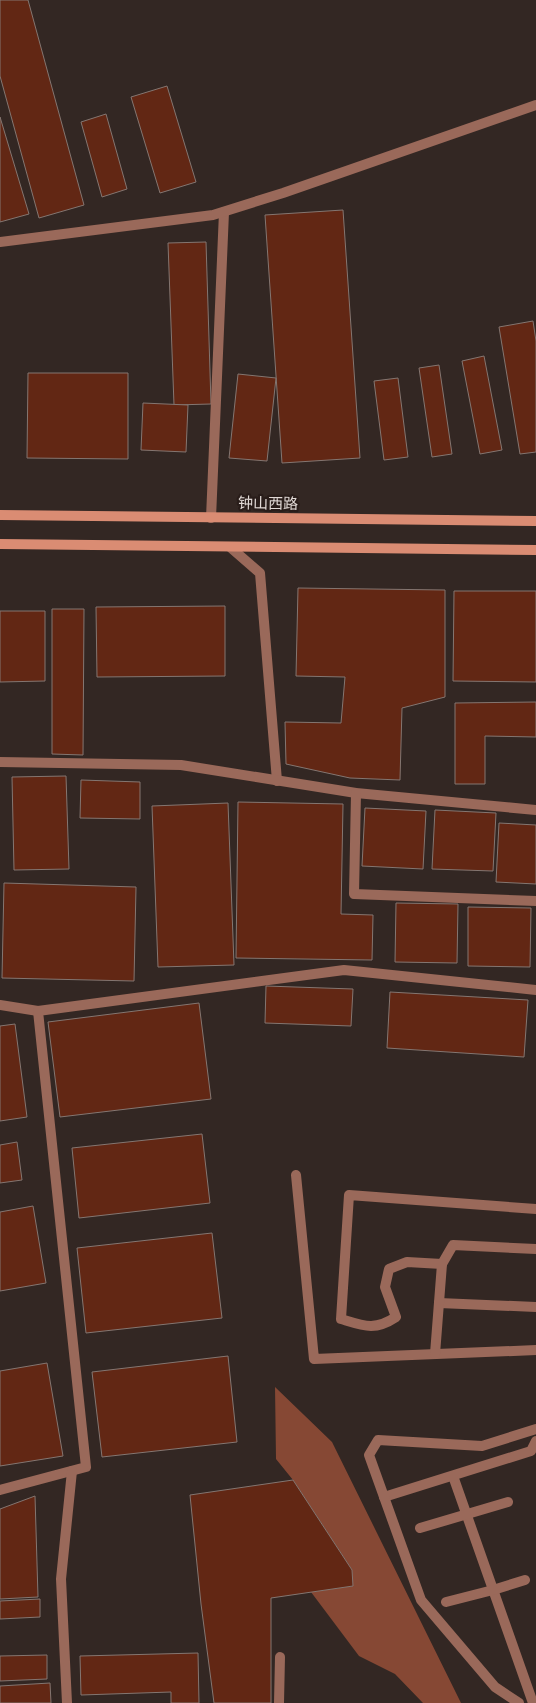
<svg xmlns="http://www.w3.org/2000/svg" width="536" height="1703" font-family="'PT Sans Narrow','Noto Sans SC',sans-serif">
  <style>
    .forest { fill: #864834 }
    .building { fill: #622714; stroke: #847671 }
    .lines { fill: none; stroke-linecap: round; stroke-linejoin: round }
    .service { stroke: #9a695a; stroke-width: 10 }
    .minor { stroke: #9a695a; stroke-width: 10 }
    .secondary { stroke: #da8c73; stroke-width: 10 }
    .labels { text-anchor: middle; dominant-baseline: central; stroke-width: 4.5; stroke-linejoin: round; paint-order: stroke }
    .street-label { font-size: 15px; fill: #e1d9d6; stroke: #291d1a }
  </style>
  <rect width="100%" height="100%" fill="#332723"/>
  <!-- forest -->
  <polygon class="forest" points="275,1387 332,1442 461,1703 423,1703 395,1674 359,1656 311,1592 352,1586 352,1570 293,1480 276,1459"/>
  <!-- building -->
  <g class="building">
    <polygon points="0,0 28,0 84,205 39,218 0,76"/>
    <polygon points="167,86 196,182 160,193 131,97"/>
    <polygon points="106,114 127,189 102,197 81,122"/>
    <polygon points="0,117 29,214 0,222"/>
    <polygon points="343,210 360,458 282,463 265,215"/>
    <polygon points="206,242 211,404 174,405 168,243"/>
    <polygon points="533,321 536,341 536,452 520,454 499,327"/>
    <polygon points="484,356 502,450 480,454 462,361"/>
    <polygon points="439,365 452,454 432,457 419,368"/>
    <polygon points="28,373 128,373 128,459 27,458"/>
    <polygon points="238,374 276,378 267,461 229,458"/>
    <polygon points="398,378 408,457 384,460 374,381"/>
    <polygon points="143,403 188,405 186,452 141,450"/>
    <polygon points="298,588 445,590 445,697 402,708 400,780 350,778 286,764 285,722 341,723 345,677 296,676"/>
    <polygon points="454,591 536,591 536,682 453,681"/>
    <polygon points="225,606 225,676 97,677 96,607"/>
    <polygon points="52,609 84,609 83,755 52,754"/>
    <polygon points="0,611 45,611 45,681 0,682"/>
    <polygon points="536,702 536,737 485,736 485,784 455,784 455,703"/>
    <polygon points="66,776 69,869 14,870 12,777"/>
    <polygon points="81,780 140,782 140,819 80,818"/>
    <polygon points="238,802 343,804 341,914 373,915 372,960 236,958"/>
    <polygon points="228,803 234,965 158,967 152,806"/>
    <polygon points="365,808 426,811 423,869 362,866"/>
    <polygon points="435,810 496,813 493,871 432,869"/>
    <polygon points="499,823 536,825 536,884 496,882"/>
    <polygon points="4,883 136,887 134,981 2,978"/>
    <polygon points="396,903 458,904 457,963 395,962"/>
    <polygon points="468,907 531,908 530,967 468,966"/>
    <polygon points="266,986 353,989 351,1026 265,1023"/>
    <polygon points="390,992 528,1000 524,1057 387,1048"/>
    <polygon points="199,1003 211,1099 60,1117 48,1022"/>
    <polygon points="15,1024 27,1117 0,1121 0,1026"/>
    <polygon points="202,1134 210,1203 79,1218 72,1148"/>
    <polygon points="17,1142 22,1180 0,1183 0,1145"/>
    <polygon points="33,1206 46,1283 0,1291 0,1212"/>
    <polygon points="212,1233 222,1318 86,1333 77,1248"/>
    <polygon points="228,1356 237,1442 102,1457 92,1372"/>
    <polygon points="47,1363 63,1456 0,1466 0,1371"/>
    <polygon points="293,1480 352,1570 353,1586 271,1598 271,1703 214,1703 201,1604 190,1495"/>
    <polygon points="35,1496 38,1597 0,1599 0,1509"/>
    <polygon points="40,1599 40,1617 0,1619 0,1601"/>
    <polygon points="198,1653 199,1703 171,1703 171,1692 81,1695 80,1656"/>
    <polygon points="47,1655 47,1679 0,1681 0,1656"/>
    <polygon points="50,1683 51,1703 0,1703 0,1686"/>
  </g>
  <g class="lines">
    <!-- service -->
    <g class="service">
      <polyline points="211,518 224,212"/>
      <polyline points="230,547 260,573 277,781"/>
      <polyline points="0,762 181,765 356,793 536,810"/>
      <polyline points="356,793 354,894 536,901"/>
      <polyline points="0,1005 38,1011"/>
      <polyline points="296,1175 314,1359 536,1350"/>
      <polyline points="442,1264 453,1245 536,1249"/>
      <polyline points="439,1303 536,1307"/>
      <path d="M435 1354 442 1264 407 1262 389 1269 385 1287 396 1317C375 1331 364 1326 341 1319L349 1195 536 1209"/>
      <polyline points="453,1476 533,1703"/>
      <polyline points="0,1490 86,1467 38,1011 344,970 536,990"/>
      <polyline points="384,1497 531,1451 536,1441"/>
      <polyline points="420,1528 508,1502"/>
      <polyline points="446,1602 493,1590 525,1580"/>
      <polyline points="67,1703 61,1579 72,1471"/>
      <polyline points="519,1703 495,1687 421,1600 369,1455 378,1440 482,1446 536,1429"/>
    </g>
    <!-- minor -->
    <g class="minor">
      <polyline points="0,242 213,215 283,193 536,105"/>
      <polyline points="279,1703 280,1657"/>
    </g>
    <!-- secondary -->
    <g class="secondary">
      <polyline points="0,515 536,521"/>
      <polyline points="0,544 536,550"/>
    </g>
  </g>
  <g class="labels">
    <!-- street labels -->
    <g class="street-label">
      <text transform="translate(268 503) rotate(1)">钟山西路</text>
    </g>
  </g>
</svg>
